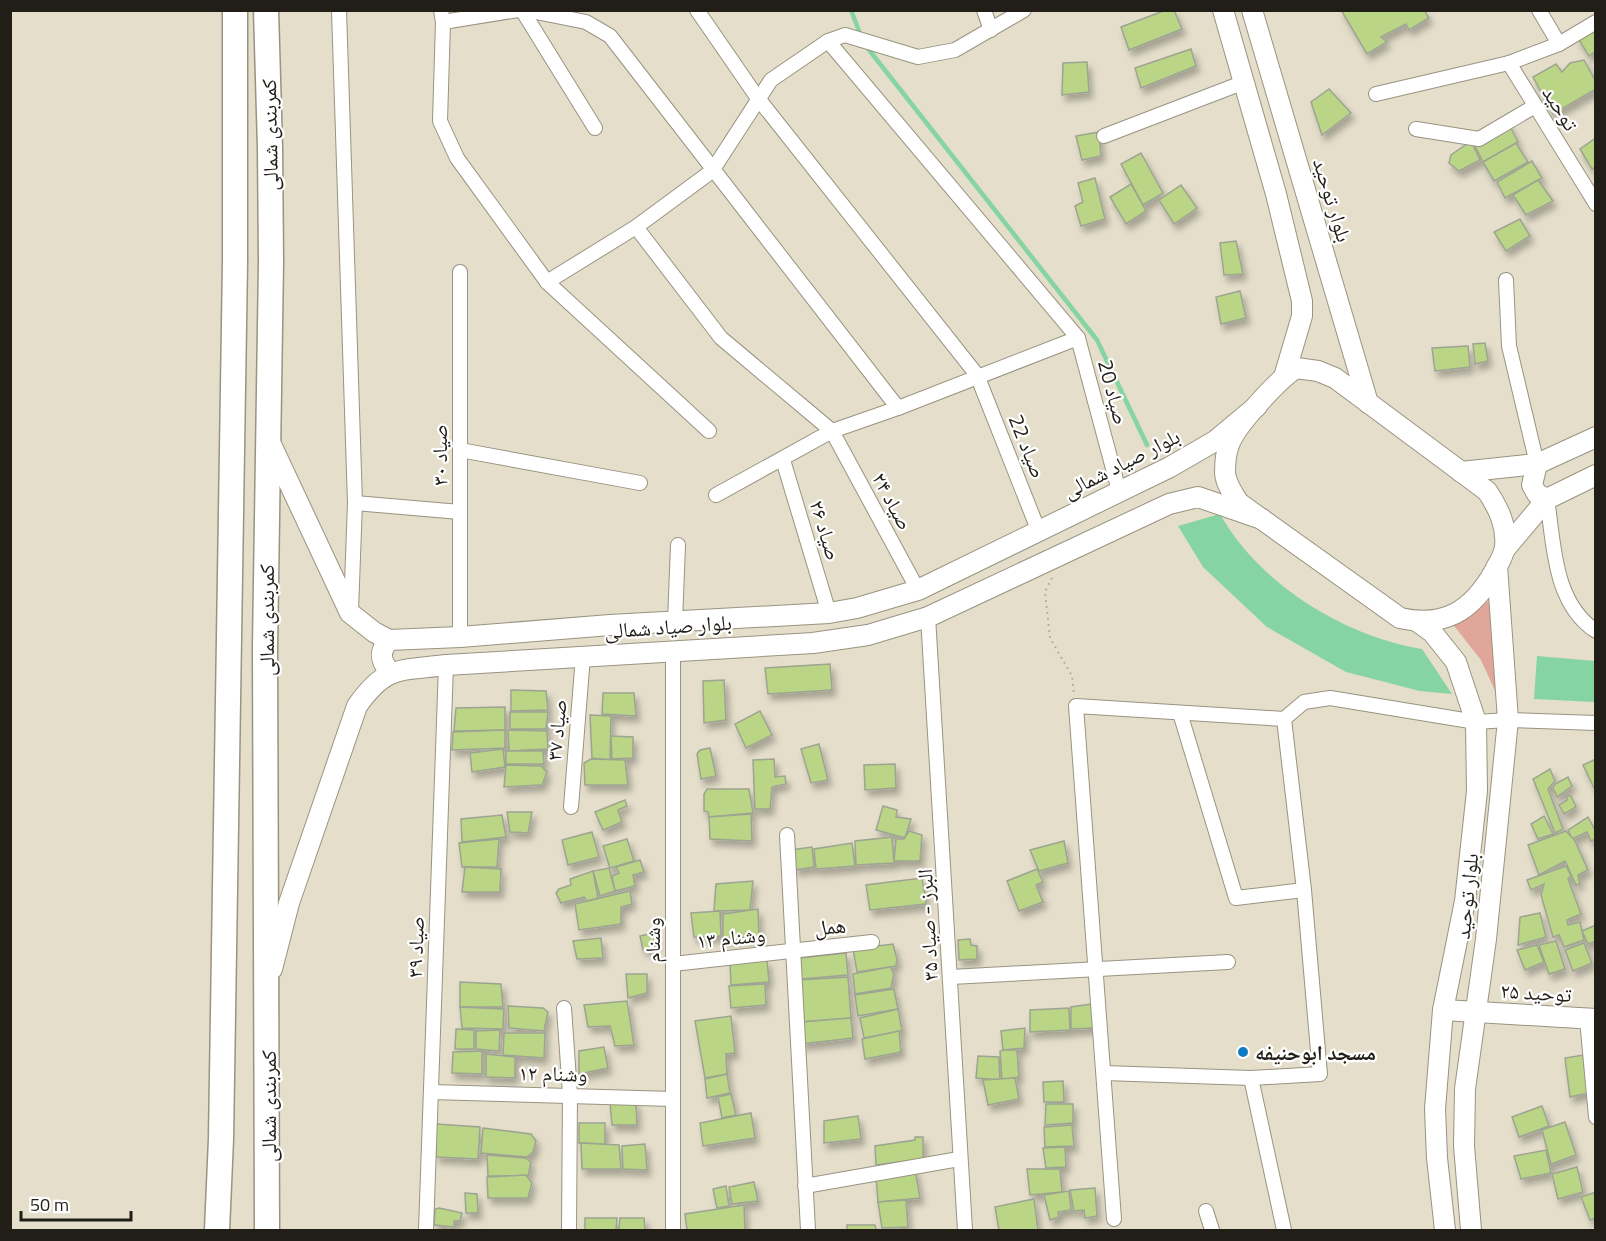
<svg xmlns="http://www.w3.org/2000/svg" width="1606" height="1241" font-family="'Titillium Web','Noto Naskh Arabic',sans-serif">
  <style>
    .green { fill: #e1a69a }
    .water { fill: #85d4a2 }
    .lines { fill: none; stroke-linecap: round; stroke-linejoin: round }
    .stream { stroke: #85d4a2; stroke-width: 4.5 }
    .building { fill: #bad586; stroke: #9da491; stroke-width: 1.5; filter: url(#shadow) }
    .street-casing { stroke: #999381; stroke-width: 16 }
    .secondary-casing { stroke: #999381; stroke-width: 22 }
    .highway-casing { stroke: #999381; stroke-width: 27 }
    .path { stroke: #a9a494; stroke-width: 2; stroke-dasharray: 1.5 4.5; stroke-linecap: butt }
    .street { stroke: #fff; stroke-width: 14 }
    .secondary { stroke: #fff; stroke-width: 20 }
    .highway { stroke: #fff; stroke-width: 24 }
    .poi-dot { fill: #1079c4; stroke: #fff; stroke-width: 2 }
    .labels { text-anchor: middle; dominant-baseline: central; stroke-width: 4.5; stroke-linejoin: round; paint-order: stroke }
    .street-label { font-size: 21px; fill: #201e17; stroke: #fff }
    .poi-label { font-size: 21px; font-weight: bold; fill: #201e17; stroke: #fff; text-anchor: start }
  </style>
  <defs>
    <filter id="shadow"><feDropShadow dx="3.5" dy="6" stdDeviation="3" flood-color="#0004"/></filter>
  </defs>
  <rect width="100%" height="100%" fill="#e4deca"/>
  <!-- green -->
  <polygon class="green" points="1490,600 1497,695 1481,660 1451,622 1464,618"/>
  <!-- water -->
  <g class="water">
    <path d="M1220 514C1259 584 1344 636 1422 649L1452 694 1420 691 1346 672 1267 627 1203 567 1178 526Z"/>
    <polygon points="1537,656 1595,661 1595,702 1534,699"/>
  </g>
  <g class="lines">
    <!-- stream -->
    <g class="stream">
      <polyline points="851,10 861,36"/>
      <polyline points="866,46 1097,340 1147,445"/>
    </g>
  </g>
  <!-- building -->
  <g class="building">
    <polygon points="1166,10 1174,10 1182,29 1129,50 1121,27"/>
    <polygon points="1341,10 1424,10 1429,18 1409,30 1406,24 1381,37 1387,42 1367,54"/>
    <polygon points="1596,28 1596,51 1589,56 1577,37"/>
    <polygon points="1191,49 1196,66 1141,88 1135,68"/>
    <polygon points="1584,60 1596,82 1596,89 1553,114 1533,77 1556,64 1562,72 1570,63"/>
    <polygon points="1087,62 1089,92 1062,95 1063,63"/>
    <polygon points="1329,89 1351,113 1322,135 1311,102"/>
    <polygon points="1508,122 1518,142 1483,162 1473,142"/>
    <polygon points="1099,132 1101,156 1082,160 1076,136"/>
    <polygon points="1596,138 1596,167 1592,169 1580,149"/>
    <polygon points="1471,141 1480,160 1459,171 1449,163 1451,155"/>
    <polygon points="1516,143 1528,162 1494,181 1483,162"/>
    <polygon points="1141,153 1163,193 1143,205 1121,164"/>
    <polygon points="1532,161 1542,178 1505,198 1497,182"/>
    <polygon points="1095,178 1105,219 1081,226 1075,206 1083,202 1078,183"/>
    <polygon points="1538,180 1553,201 1526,215 1513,195"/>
    <polygon points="1131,184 1146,211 1126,224 1110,197"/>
    <polygon points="1181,185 1197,208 1174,224 1159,200"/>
    <polygon points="1520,219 1530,236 1506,251 1494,232"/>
    <polygon points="1236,241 1243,274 1224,275 1220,243"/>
    <polygon points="1240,291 1246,318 1221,324 1216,297"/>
    <polygon points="1485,343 1488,361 1475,364 1473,344"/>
    <polygon points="1468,346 1470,367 1435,371 1432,348"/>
    <polygon points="830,664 832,690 768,694 765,668"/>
    <polygon points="724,680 726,720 704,723 703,681"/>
    <polygon points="511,690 546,691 548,710 511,711"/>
    <polygon points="603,693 634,693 636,716 602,714"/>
    <polygon points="505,707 505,730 454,731 456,708"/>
    <polygon points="760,711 772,735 746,748 735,724"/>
    <polygon points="510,712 548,712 546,729 510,729"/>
    <polygon points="590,715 611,716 610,760 592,758"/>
    <polygon points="505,730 505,748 452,750 453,732"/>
    <polygon points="508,730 547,731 548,749 509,751"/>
    <polygon points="611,736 633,737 633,758 612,759"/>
    <polygon points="819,744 828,780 811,783 801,749"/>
    <polygon points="710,748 716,776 701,779 697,754 700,750"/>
    <polygon points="503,749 505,767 472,772 470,753"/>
    <polygon points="506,751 543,751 544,764 506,764"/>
    <polygon points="591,759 625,760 628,785 585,785 584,763"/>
    <polygon points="774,759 775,777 785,776 786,784 772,787 770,809 755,809 753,760"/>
    <polygon points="1596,759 1596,792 1583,765"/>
    <polygon points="895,764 896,788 865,790 864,765"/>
    <polygon points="506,765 541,766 547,772 542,785 504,787"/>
    <polygon points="1550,769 1555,781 1548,789 1563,829 1555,833 1533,779"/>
    <polygon points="1568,777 1572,786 1557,797 1553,788 1555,784"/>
    <polygon points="707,789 749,789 753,813 709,817 708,812 704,811 704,794"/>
    <polygon points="1567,796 1571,796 1576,807 1564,814 1559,805 1567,800"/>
    <polygon points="625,800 627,806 618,810 622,822 603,830 595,812"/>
    <polygon points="883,806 897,810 896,817 911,819 905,838 876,830"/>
    <polygon points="507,812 532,812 528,833 510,832"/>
    <polygon points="751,814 752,841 710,839 709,817"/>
    <polygon points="502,815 506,837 462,842 461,819"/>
    <polygon points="1544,816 1553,834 1538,839 1531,824"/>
    <polygon points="1588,817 1596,832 1596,839 1591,841 1587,832 1572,839 1568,830"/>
    <polygon points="909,831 922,835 920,861 894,861 896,839 904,839"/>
    <polygon points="1566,831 1575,841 1588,870 1578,875 1580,884 1576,885 1565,861 1539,875 1528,845"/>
    <polygon points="592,832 599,857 568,865 562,840"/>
    <polygon points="892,837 894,863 856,865 855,841"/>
    <polygon points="499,839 497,867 462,867 459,843"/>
    <polygon points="627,839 634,861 610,868 603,846"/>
    <polygon points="1064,841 1068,863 1039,871 1030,850"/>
    <polygon points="852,843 855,866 816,869 814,849"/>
    <polygon points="812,847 814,867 795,870 791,850"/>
    <polygon points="640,860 644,872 633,875 635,886 615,891 612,876 619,873 616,867"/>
    <polygon points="1566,866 1571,876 1568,879 1581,914 1567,920 1568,925 1580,922 1584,940 1564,947 1559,935 1553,937 1541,895 1544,884 1531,890 1527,880"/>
    <polygon points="465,867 501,869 500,892 462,892"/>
    <polygon points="609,868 615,891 600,896 593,871"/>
    <polygon points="1037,869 1043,882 1036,885 1043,902 1019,911 1007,881"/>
    <polygon points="593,871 598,898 587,901 584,897 561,903 556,893 559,889 571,885 570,879"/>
    <polygon points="922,878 926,904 870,910 866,885"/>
    <polygon points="753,881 750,910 714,911 716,884"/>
    <polygon points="630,891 632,904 621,907 621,924 579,930 575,904"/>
    <polygon points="758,909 759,937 723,938 723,914"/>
    <polygon points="720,911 721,936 694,937 691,913"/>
    <polygon points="1540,913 1546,937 1518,945 1520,917"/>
    <polygon points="1596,925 1596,941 1588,944 1582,931"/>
    <polygon points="653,933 656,948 643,950 640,936"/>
    <polygon points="601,938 603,958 577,959 573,941"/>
    <polygon points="970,939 971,945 977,946 977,959 959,960 958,940"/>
    <polygon points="1556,941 1565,969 1549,974 1539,945"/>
    <polygon points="1584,943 1592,963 1573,971 1565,950"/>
    <polygon points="893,944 897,959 896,966 857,972 853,949"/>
    <polygon points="1537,945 1544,962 1525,970 1517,950"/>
    <polygon points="846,953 848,975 801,979 799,958"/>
    <polygon points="767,960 769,982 731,985 730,963"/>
    <polygon points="890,967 894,974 891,988 855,994 853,974"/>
    <polygon points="626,974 647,974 647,993 628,998"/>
    <polygon points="848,977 851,1018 802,1022 799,980"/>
    <polygon points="460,982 501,984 503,1007 460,1007"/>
    <polygon points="765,984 766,1005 731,1008 729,986"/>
    <polygon points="894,989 898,1009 858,1016 855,995"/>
    <polygon points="627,1001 634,1045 615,1046 610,1026 588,1027 584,1005"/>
    <polygon points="1091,1004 1094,1028 1071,1029 1071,1007"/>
    <polygon points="508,1006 543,1008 548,1012 544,1031 509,1028"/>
    <polygon points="460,1007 504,1009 503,1029 462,1028"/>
    <polygon points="1069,1008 1070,1030 1030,1032 1030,1010"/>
    <polygon points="898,1009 902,1031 864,1038 860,1018"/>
    <polygon points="731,1016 735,1053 726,1054 727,1074 705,1078 695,1021"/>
    <polygon points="851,1018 853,1038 802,1044 800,1022"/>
    <polygon points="1025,1028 1024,1048 1003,1050 1001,1031"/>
    <polygon points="456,1029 474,1030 474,1049 455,1049"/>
    <polygon points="500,1030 499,1051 476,1049 476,1031"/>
    <polygon points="899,1031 901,1052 865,1059 862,1039"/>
    <polygon points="504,1033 545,1033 544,1058 503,1055"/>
    <polygon points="604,1047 608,1068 579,1074 579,1051"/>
    <polygon points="1003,1050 1017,1050 1019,1077 1002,1080 1000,1051"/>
    <polygon points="482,1051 482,1074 452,1073 453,1052"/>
    <polygon points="486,1054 515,1057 515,1078 486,1077"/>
    <polygon points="1583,1055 1588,1093 1570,1097 1565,1058"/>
    <polygon points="978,1056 999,1057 1000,1080 976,1078"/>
    <polygon points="727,1074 730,1093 707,1098 705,1079"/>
    <polygon points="1015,1078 1019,1099 988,1105 983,1080"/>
    <polygon points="1063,1081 1064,1102 1044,1102 1043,1082"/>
    <polygon points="731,1094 736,1115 722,1118 718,1097"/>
    <polygon points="636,1102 637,1125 612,1125 610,1103"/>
    <polygon points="1046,1104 1073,1104 1073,1123 1045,1125"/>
    <polygon points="1542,1106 1549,1126 1519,1137 1512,1117"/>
    <polygon points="751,1113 755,1138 703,1146 700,1123"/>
    <polygon points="858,1116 861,1139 824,1143 824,1121"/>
    <polygon points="1565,1122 1576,1155 1551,1164 1542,1130"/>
    <polygon points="579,1123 605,1123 605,1144 579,1143"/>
    <polygon points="436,1124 480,1127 478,1159 436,1157"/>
    <polygon points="1072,1125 1074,1146 1045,1147 1044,1127"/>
    <polygon points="483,1128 531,1134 536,1141 533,1152 527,1157 481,1153"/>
    <polygon points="915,1137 923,1137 923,1159 876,1165 875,1146 915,1140"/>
    <polygon points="581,1143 619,1145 621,1169 582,1169"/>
    <polygon points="645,1144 647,1170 623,1169 622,1146"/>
    <polygon points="1065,1147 1066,1167 1046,1168 1043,1148"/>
    <polygon points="1546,1150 1551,1173 1521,1179 1514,1156"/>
    <polygon points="487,1155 525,1158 531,1162 528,1176 488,1176"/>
    <polygon points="1577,1167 1583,1192 1558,1199 1552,1174"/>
    <polygon points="915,1169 920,1198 878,1202 876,1176"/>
    <polygon points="1027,1169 1060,1169 1062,1192 1030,1195"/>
    <polygon points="526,1175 532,1183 528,1198 488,1198 487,1177"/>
    <polygon points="754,1182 758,1201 732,1204 729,1187"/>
    <polygon points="726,1186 729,1206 717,1208 713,1189"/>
    <polygon points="1095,1188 1097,1216 1085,1218 1084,1210 1074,1211 1070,1190"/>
    <polygon points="1069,1191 1071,1210 1058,1212 1059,1217 1050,1220 1044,1195"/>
    <polygon points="1596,1192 1596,1218 1590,1220 1581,1197"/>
    <polygon points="465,1193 477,1194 478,1213 466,1213"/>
    <polygon points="1034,1199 1038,1230 999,1230 995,1207"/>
    <polygon points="906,1200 908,1227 882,1228 878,1202"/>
    <polygon points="744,1205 745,1230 687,1230 685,1214"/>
    <polygon points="439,1208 462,1213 460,1221 454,1221 454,1227 434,1225 435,1209"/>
    <polygon points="585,1218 617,1218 616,1230 585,1230"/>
    <polygon points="620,1218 644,1218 645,1230 619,1230"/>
    <polygon points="847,1225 875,1225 876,1230 847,1230"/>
  </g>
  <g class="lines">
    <!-- street casing -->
    <g class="street-casing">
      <g id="street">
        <polyline points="339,10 355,503 351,611"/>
        <polyline points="441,10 443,22 440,121 457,158 547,282 709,431"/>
        <polyline points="522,10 595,128"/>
        <polyline points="526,10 586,22 610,36 898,408"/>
        <polyline points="697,10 757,97 977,375 1039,532"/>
        <polyline points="984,10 991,30"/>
        <polyline points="1539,10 1559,44"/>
        <polyline points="443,22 518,10"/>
        <polyline points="828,41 1078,338 1119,491"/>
        <polyline points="1509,63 1596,204"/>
        <polyline points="1376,94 1509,63 1559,44 1596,22"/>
        <polyline points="1416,129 1479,139 1535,106"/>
        <polyline points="1104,136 1242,83"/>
        <polyline points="636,227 721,338 832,431 918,590"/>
        <polyline points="1506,280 1509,346 1537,464"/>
        <polyline points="547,282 636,227 712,171 771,80 828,41 845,35 918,57 955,50 1024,10"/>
        <polyline points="460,450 640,483"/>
        <polyline points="783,460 829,613"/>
        <polyline points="716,495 832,431 898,408 1078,338"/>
        <path d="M1547 499C1554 543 1553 603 1596 631"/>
        <polyline points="355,503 460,512"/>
        <polyline points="928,617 965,1230"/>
        <polyline points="675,622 678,545"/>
        <polyline points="460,637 460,272"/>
        <polyline points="673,650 673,1230"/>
        <polyline points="1180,713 1236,898 1304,890"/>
        <polyline points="571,807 583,656"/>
        <polyline points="787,835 808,1230"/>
        <polyline points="673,964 872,942"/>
        <polyline points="951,977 1228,962"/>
        <polyline points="564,1008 570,1094 569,1230"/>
        <polyline points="1587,1019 1596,1117"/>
        <polyline points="1104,1073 1251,1078 1320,1074 1304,890 1284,719 1304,702 1330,698 1476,722 1508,720 1596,723"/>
        <polyline points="1251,1078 1284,1230"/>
        <polyline points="431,1092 673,1099"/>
        <polyline points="805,1186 959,1159"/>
        <polyline points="1206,1211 1212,1230"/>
        <polyline points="1114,1219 1076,706 1284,719"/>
        <polyline points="426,1230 446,665"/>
      </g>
    </g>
    <!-- secondary casing -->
    <g class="secondary-casing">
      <g id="secondary">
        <polyline points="1223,10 1276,194 1302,301 1302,316 1284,377"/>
        <polyline points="1252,10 1368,403"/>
        <path d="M1296 368 1318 371 1335 378 1487 491C1499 509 1507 526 1505 547 1504 555 1498 565 1494 572 1472 611 1444 628 1400 618L1239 503C1233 494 1226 484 1225 473 1225 466 1226 452 1229 445 1235 426 1279 379 1296 368Z"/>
        <polyline points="268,438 350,613 374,632 389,640 460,637 610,625 829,613 857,608 918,590 1170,467 1215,441 1257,406"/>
        <polyline points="1537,464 1532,485 1537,494 1547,499"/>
        <polyline points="1461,472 1537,464 1596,437"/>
        <polyline points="1505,549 1547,499 1596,475"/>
        <polyline points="1418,622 1432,632 1456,662 1476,722 1477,791 1465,901 1443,1010 1435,1109 1437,1158 1445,1230"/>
        <path d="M389 640C379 651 380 661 390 672"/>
        <path d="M272 969 289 903 357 706C386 665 399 671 446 665L813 643 868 635 928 617 1169 504 1198 497 1262 519"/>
        <polyline points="1443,1010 1596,1019"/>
        <polyline points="1471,1230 1464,1146 1465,1089 1486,939 1508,720 1497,566"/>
      </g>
    </g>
    <!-- highway casing -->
    <g class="highway-casing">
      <g id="highway">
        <polyline points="266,10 270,148 271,262 265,647 267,1230"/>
        <polyline points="217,1230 221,1139 235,262 235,10"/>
      </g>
    </g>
    <!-- path -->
    <polyline class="path" points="1052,578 1045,592 1050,638 1072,676 1074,694"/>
    <!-- street -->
    <use href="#street" class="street"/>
    <!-- secondary -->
    <use href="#secondary" class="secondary"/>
    <!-- highway -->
    <use href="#highway" class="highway"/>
  </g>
  <!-- markers -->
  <circle class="poi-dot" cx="1243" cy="1052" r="6"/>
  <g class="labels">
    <!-- street labels -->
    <g class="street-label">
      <text transform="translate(1561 108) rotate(58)">توحید</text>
      <text transform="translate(269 135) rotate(-91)">کمربندی شمالی</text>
      <text transform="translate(1333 200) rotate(73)">بلوار توحید</text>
      <text transform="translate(1114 392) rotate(75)">صیاد 20</text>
      <text transform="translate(1028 446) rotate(68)">صیاد 22</text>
      <text transform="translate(439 455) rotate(-90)">صیاد ۳۰</text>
      <text transform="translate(1121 463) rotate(-27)">بلوار صیاد شمالی</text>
      <text transform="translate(893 501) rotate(62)">صیاد ۲۴</text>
      <text transform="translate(826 530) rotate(73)">صیاد ۲۶</text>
      <text transform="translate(266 620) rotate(-90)">کمربندی شمالی</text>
      <text transform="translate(668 626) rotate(-4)">بلوار صیاد شمالی</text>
      <text transform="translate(556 730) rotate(-85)">صیاد ۳۷</text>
      <text transform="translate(1466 896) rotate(-84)">بلوار توحید</text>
      <text transform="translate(927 925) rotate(-93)">البرز - صیاد ۳۵</text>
      <text transform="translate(830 926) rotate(-6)">همل</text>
      <text transform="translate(731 937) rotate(-6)">وشنام ۱۳</text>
      <text transform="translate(652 940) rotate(-90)">وشنام</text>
      <text transform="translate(415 947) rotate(-88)">صیاد ۳۹</text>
      <text transform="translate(1536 992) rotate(3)">توحید ۲۵</text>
      <text transform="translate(553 1073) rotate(1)">وشنام ۱۲</text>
      <text transform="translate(268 1106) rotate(-90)">کمربندی شمالی</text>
    </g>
    <!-- poi labels -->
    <g class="poi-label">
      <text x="1255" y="1052">مسجد ابوحنیفه</text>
    </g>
  </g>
  <!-- border -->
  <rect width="1606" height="1241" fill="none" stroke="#201e17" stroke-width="24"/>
  <!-- scale -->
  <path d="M21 1211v9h110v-9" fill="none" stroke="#201e17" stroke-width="3"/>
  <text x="30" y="1211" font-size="18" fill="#201e17" stroke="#ffffff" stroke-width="4.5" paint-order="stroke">50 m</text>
</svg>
